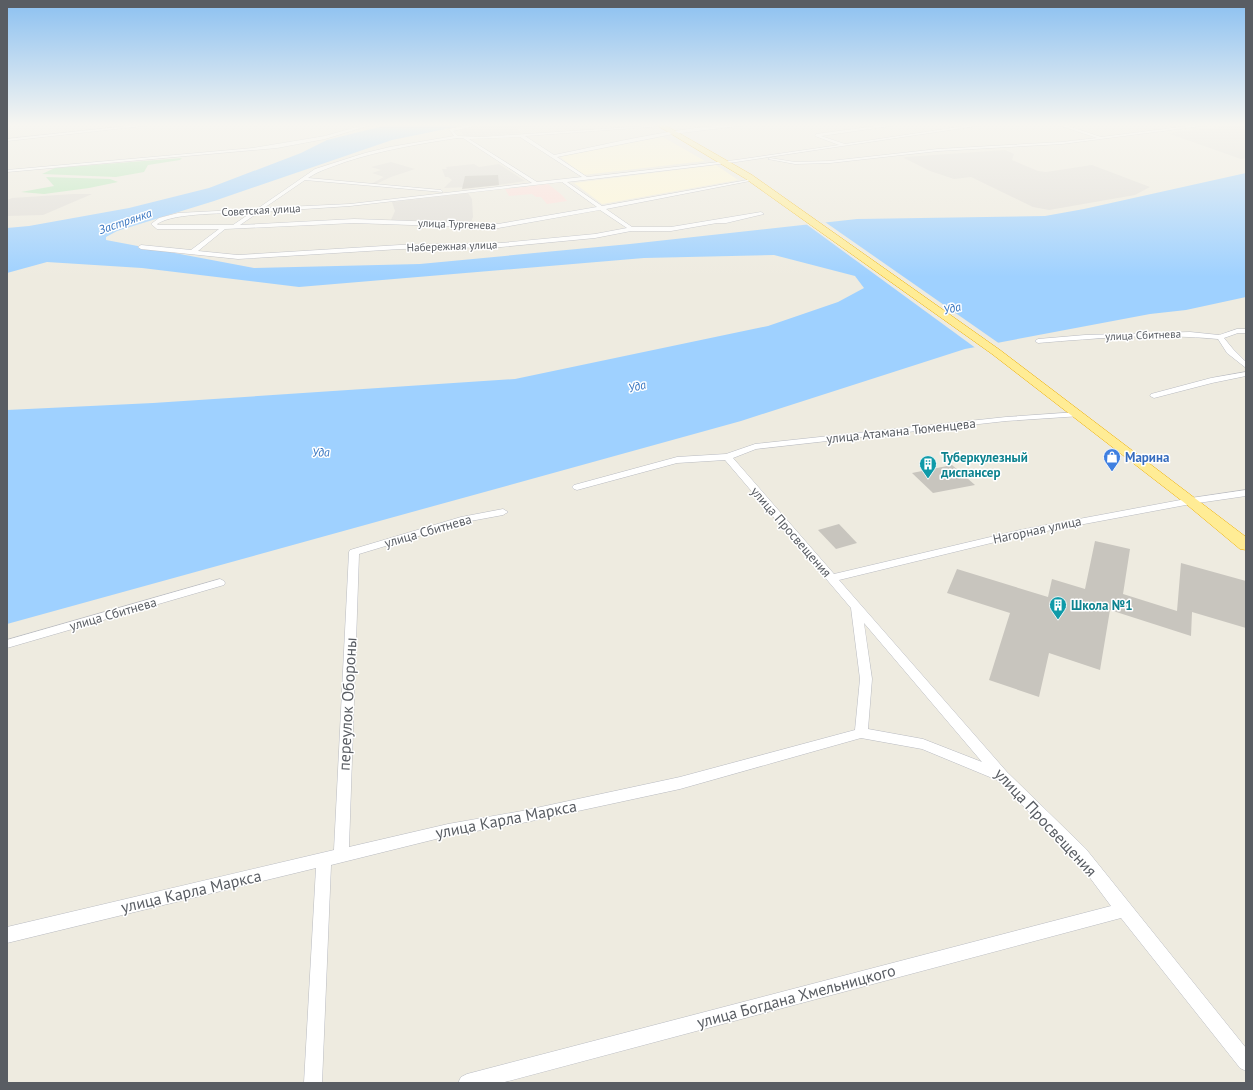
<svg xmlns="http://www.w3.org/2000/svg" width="1253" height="1090" font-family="'PT Sans',sans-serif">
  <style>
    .commercial { fill: #fff7d4 }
    .industrial { fill: #e1ded8 }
    .medical { fill: #fddfda }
    .green { fill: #bbe7bc }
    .water { fill: #9fd1ff }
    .pier { fill: #eeebe0 }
    .building { fill: #c8c5be }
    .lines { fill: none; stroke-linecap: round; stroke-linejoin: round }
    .minor-casing { stroke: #b9bbc1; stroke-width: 1 }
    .tertiary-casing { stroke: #b9bbc1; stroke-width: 1 }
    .trunk-casing { stroke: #eead00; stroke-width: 1 }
    .minor { fill: #fff; fill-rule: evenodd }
    .tertiary { fill: #fff; fill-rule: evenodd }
    .trunk { fill: #ffec95; fill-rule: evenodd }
    .labels { text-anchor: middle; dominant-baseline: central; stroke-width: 3; stroke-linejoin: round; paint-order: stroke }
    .far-street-label { font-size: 11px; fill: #595d63; stroke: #fff }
    .far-water-label { font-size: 12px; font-style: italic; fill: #3876c1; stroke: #fff }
    .street-label { font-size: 13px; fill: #595d63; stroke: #fff }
    .culture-label { font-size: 13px; font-weight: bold; fill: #0d838f; stroke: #fff; text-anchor: start }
    .shop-label { font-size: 13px; font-weight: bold; fill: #366cbe; stroke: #fff; text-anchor: start }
    .near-street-label { font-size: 16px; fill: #595d63; stroke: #fff }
  </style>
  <rect width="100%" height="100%" fill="#eeebe0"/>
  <!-- commercial -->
  <g class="commercial">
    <polygon points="663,137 705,161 583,175 559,156"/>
    <polygon points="716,165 738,180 602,204 574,183"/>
  </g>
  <!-- industrial -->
  <g class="industrial">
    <polygon points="506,124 545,125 517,128 521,133 471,137 465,136 458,129"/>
    <polygon points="1246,124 1246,158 1241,159 1167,133"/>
    <polygon points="1005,150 1014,154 1012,160 1038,171 1046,172 1092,165 1150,187 1135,195 1049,210 1033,207 971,177 954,179 930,171 904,158 905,157"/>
    <polygon points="391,162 415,169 391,177 376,184 371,184 384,177 372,173 381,170 371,167"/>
    <polygon points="474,164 479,167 499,164 525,181 493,186 444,188 452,180 448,177 445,177 442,169 447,169 446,167"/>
    <polygon points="468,193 472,199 473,217 471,222 391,220 395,211 392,202"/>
    <polygon points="73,194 92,194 43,215 7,216 7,200 12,198"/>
  </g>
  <!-- medical -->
  <polygon class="medical" points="548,184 562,195 567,201 547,204 541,197 536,197 532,194 509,196 505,189"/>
  <!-- green -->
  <g class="green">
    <polygon points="182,158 180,160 148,165 144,172 116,177 42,174 55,168"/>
    <polygon points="46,177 110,179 118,182 89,188 44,194 21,192 54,186"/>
  </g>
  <!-- water -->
  <polygon class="water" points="391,124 470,124 392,140 214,201 117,231 106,237 106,240 254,268 420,264 630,244 857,219 1045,216 1084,209 1246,173 1246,297 1186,310 1150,314 965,349 741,421 7,624 7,410 153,403 515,379 768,326 838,302 864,288 855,276 774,255 644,258 299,287 142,268 47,262 7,273 7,228 29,226 129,208 209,188 301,153 327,140"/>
  <!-- pier -->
  <polygon class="pier" points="825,222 1000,344 977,349 806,224"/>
  <!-- building -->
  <g class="building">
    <polygon points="498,175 499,185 462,189 465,176"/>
    <polygon points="952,465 975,485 933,493 912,473"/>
    <polygon points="839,524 857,543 836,549 818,530"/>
    <polygon points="1095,541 1130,549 1123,594 1177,611 1181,563 1246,581 1246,628 1192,612 1191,636 1110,610 1100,670 1049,653 1039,697 989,680 1010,613 947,593 957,569 1048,597 1052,579 1085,589"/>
  </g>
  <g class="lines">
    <!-- minor casing -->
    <g class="minor-casing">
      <g id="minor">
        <polygon points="7,124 11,124 7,131"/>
        <polygon points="146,124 161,124 7,141 7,139"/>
        <polygon points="367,124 374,124 325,139 277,148 7,172 7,170 253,148 325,136"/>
        <path d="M474 124H483L453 131 458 136 481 137 661 125 663 126 525 136 554 155C618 142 688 124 754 124L673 134 557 157 587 177 736 160 839 145 815 136 816 134 891 124H904L821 136 845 144 978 124H990L736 162 567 182 602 206 753 179 755 180 606 209 632 227H671L761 212 764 214 726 223H717L671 231H631L595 238 501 247 400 249 238 259 141 249 138 247 141 245 191 250 219 229H157L151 224 159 218 178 213 257 209 315 169 365 153 390 147 454 136 449 129ZM520 137 582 177 537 182 469 139ZM457 138H463L532 183 350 204 264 208 305 180 443 192 441 190 308 178C320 170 332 167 345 162 382 150 419 144 457 138ZM562 182 597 207 498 224 354 219 240 225 259 212 350 206ZM600 210 627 228 595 234 501 243 400 245 238 255 198 251 225 229 354 223 498 228ZM252 212 233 225H158L157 224C175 212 229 214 252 212Z"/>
        <polygon points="1055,124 1062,124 1101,137 1204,124 1217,124 1062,144 938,151 830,163 795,164 768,159 770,158 795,162 830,161 938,149 1062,142 1097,138"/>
        <path d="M1237 329H1246V333H1238L1224 338 1233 349 1246 362V368L1227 353 1218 339C1159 333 1097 338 1038 343L1035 341 1038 339 1085 335 1190 332 1219 335Z"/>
        <polygon points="1246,372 1246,376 1212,383 1154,398 1150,396 1151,394 1211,378"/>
        <path d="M1078 412 1082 414 1081 416 1006 421 756 449 733 458 834 574 1020 530 1191 498 1194 499 1196 501 1191 504 1020 536 839 580 1007 772 1086 849 1246 1048V1071L1240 1068 1121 918 501 1083H458L461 1077 467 1074 1111 906 1076 859 997 780 922 749 861 738 680 789 522 823 448 836 331 865 322 1083H304L316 868 7 943V927L334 850 349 552 350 550 461 517 503 509 508 512 503 515 465 522 359 554 349 847 448 824 522 811 680 777 855 730 860 679 851 608 725 460 677 463 577 490 574 489 572 487 574 485 677 457 726 454 755 444 1006 417ZM864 623 982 762 923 739 868 729 872 679Z"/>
        <polygon points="220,579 224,581 225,583 224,585 7,648 7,640"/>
      </g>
    </g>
    <!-- tertiary casing -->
    <g class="tertiary-casing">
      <polygon id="tertiary" points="1246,490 1246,496 1191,504 1185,501 1191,498"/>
    </g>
    <!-- trunk casing -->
    <g class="trunk-casing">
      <polygon id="trunk" points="655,124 663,124 752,175 1000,350 1246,537 1246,550 1240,549 1186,504 992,354 746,179"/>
    </g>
    <!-- minor -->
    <use href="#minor" class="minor"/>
    <!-- tertiary -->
    <use href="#tertiary" class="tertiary"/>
    <!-- trunk -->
    <use href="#trunk" class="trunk"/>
  </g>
  <!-- sky -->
  <linearGradient id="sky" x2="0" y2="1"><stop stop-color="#8bc0f1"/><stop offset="0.45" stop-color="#f7f6f1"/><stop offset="1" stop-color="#f7f6f1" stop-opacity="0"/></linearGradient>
  <rect width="1253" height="277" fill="url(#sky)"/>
  <!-- icons -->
  <defs>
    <g id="shop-pin" transform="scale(0.9)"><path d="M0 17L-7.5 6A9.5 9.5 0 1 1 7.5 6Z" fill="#3f7fe0" stroke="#fff"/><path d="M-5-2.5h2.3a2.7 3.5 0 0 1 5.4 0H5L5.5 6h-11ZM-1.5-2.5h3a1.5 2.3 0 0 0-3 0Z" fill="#fff"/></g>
    <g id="building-pin" transform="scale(0.9)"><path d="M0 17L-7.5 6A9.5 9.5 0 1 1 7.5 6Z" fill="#0f9aa8" stroke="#fff"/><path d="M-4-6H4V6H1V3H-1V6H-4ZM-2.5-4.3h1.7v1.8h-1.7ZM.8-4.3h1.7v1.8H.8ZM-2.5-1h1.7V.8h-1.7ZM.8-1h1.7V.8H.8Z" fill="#fff"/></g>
  </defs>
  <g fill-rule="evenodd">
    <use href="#shop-pin" x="1112" y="457"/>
    <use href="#building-pin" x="928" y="464"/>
    <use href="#building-pin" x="1058" y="605"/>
  </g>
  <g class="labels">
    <!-- far-street labels -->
    <g class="far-street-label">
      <text transform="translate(261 210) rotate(-3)">Советская улица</text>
      <text transform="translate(457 224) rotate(2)">улица Тургенева</text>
      <text transform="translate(452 246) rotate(-2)">Набережная улица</text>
      <text transform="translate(1143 335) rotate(-2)">улица Сбитнева</text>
    </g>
    <!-- far-water labels -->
    <g class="far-water-label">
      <text transform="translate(125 221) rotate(-19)">Застрянка</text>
      <text transform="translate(952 308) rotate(-14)">Уда</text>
      <text transform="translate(637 386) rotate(-14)">Уда</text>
      <text transform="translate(321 452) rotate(-2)">Уда</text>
    </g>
    <!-- street labels -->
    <g class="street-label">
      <text transform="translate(901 431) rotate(-6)">улица Атамана Тюменцева</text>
      <text transform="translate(1037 530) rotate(-12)">Нагорная улица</text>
      <text transform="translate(428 531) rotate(-16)">улица Сбитнева</text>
      <text transform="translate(791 532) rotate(49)">улица Просвещения</text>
      <text transform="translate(113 614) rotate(-16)">улица Сбитнева</text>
    </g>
    <!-- culture labels -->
    <g class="culture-label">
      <text x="941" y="457">Туберкулезный<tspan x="941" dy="15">диспансер</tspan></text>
      <text x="1071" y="605">Школа №1</text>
    </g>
    <!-- shop labels -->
    <g class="shop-label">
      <text x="1125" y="457">Марина</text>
    </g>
    <!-- near-street labels -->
    <g class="near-street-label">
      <text transform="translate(347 704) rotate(-87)">переулок Обороны</text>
      <text transform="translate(506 819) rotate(-11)">улица Карла Маркса</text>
      <text transform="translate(1046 822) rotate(47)">улица Просвещения</text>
      <text transform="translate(191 891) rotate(-13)">улица Карла Маркса</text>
      <text transform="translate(796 996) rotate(-15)">улица Богдана Хмельницкого</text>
    </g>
  </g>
  <!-- border -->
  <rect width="1253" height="1090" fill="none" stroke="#595d63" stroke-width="16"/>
</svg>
